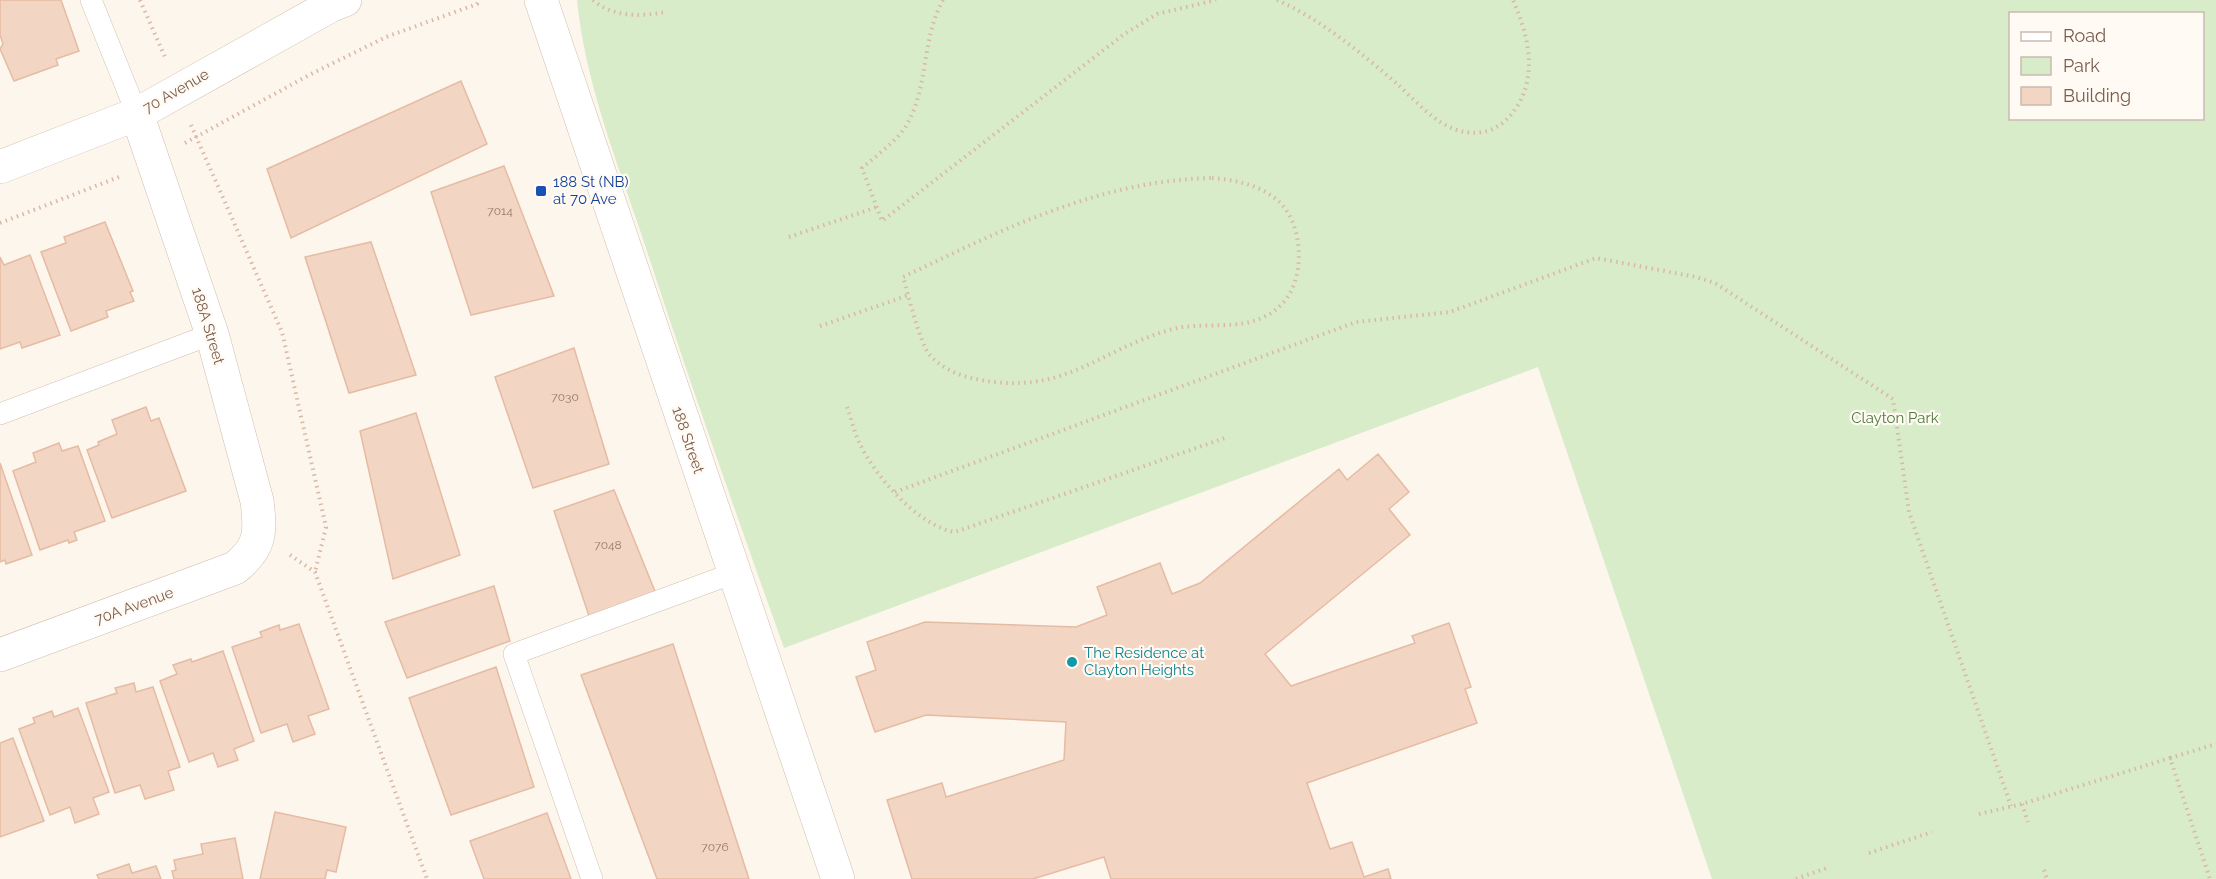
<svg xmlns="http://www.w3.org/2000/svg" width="2216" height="879" font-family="Raleway,sans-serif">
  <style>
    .green { fill: #d8ecc9; fill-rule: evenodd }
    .building { fill: #f3d5c3; stroke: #e6bba3; stroke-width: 1.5 }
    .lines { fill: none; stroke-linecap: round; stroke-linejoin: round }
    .service-casing { stroke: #d1beb0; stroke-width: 22 }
    .minor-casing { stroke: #d1beb0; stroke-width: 34 }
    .tertiary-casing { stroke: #d1beb0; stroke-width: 34 }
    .path { stroke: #d9b8a5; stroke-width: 4; stroke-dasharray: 1.5 4.5; stroke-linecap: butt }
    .service { stroke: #fff; stroke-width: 21 }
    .minor { stroke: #fff; stroke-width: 33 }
    .tertiary { stroke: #fff; stroke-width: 33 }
    .transit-dot { fill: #1a4fb4; stroke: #fffaf3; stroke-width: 2 }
    .culture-dot { fill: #0f9aa8; stroke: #fffaf3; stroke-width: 2 }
    .labels { text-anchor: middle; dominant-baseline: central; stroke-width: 4.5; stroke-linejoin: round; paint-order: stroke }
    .number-label { font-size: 12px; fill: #987a6a }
    .street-label { font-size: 15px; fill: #7a5c4d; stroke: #fffaf3 }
    .transit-label { font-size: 15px; fill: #164399; stroke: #fffaf3; text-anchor: start }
    .park-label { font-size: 15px; fill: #537a41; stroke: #fffaf3 }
    .culture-label { font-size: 15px; fill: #0d838f; stroke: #fffaf3; text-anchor: start }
  </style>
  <rect width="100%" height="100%" fill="#fdf6ec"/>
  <!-- green -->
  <path class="green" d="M577 0H2216V879H1712L1538 367 784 648C735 511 687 374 642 236 616 159 585 81 577 0ZM2010 14H2202V118H2010Z"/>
  <!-- building -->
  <g class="building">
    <polygon points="0,0 61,0 79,51 56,59 58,65 14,81 0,49 3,44 0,35"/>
    <polygon points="461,81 487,144 291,238 267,169"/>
    <polygon points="504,166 554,296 471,315 431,192"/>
    <polygon points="105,222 133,291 130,292 134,301 106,311 108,317 71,331 41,252 66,243 64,237"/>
    <polygon points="371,242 416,375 349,393 305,257"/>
    <polygon points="30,255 60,335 22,348 20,342 0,349 0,257 4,265"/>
    <polygon points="574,348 609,464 533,488 495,377"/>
    <polygon points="146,407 151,421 159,418 186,491 112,518 87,450 99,445 98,442 117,434 112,420"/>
    <polygon points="416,413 460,555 393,579 360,431"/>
    <polygon points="59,443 62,451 78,446 105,521 74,532 77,540 69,543 68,540 40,550 13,471 36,462 33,453"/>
    <polygon points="1378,454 1409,492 1389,509 1410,535 1265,654 1291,686 1415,643 1412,636 1449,623 1471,687 1465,689 1477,723 1307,783 1330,849 1352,842 1364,877 1388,869 1391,879 1111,879 1104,857 1033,879 912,879 887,800 942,783 946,797 1064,760 1066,722 926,715 875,732 856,677 876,670 867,642 925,622 1076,627 1107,615 1097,587 1160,563 1172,594 1200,583 1339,469 1347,480"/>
    <polygon points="0,463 32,555 6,564 5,560 0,562"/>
    <polygon points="614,490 656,594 592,625 554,511"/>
    <polygon points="494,586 510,641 407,678 385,622"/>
    <polygon points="299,624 329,709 308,716 315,734 293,742 287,724 261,733 232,647 262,637 260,632 279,625 280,630"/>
    <polygon points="673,644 749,879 657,879 581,675"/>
    <polygon points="223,651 254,741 234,749 238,760 218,767 213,753 189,762 160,681 177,674 173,665 191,659 192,662"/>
    <polygon points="496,667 534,787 451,815 409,698"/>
    <polygon points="134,683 136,692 153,687 180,767 168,771 174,790 145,799 140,785 115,793 86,703 117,693 115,688"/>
    <polygon points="78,708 109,792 93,798 99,814 75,823 70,807 50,815 19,729 35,723 33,718 52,711 54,717"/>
    <polygon points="13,738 44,821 0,837 0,743"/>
    <polygon points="275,812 346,827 336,872 327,870 325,879 260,879"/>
    <polygon points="547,813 571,879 484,879 470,841"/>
    <polygon points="235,838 243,879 174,879 172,871 176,870 174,860 203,854 201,844"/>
    <polygon points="129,864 132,873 156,866 161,879 99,879 97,875"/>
  </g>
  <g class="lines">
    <!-- service casing -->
    <g class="service-casing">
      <g id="service">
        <polyline points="91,0 137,114"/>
        <polyline points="0,414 212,334"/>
        <polyline points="592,879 514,654 734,573"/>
      </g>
    </g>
    <!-- minor casing -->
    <g class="minor-casing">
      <g id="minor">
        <polyline points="0,167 137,114 330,6 345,0"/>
        <path d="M0 655 235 568C261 547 261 533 257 501L212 334 137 114"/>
      </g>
    </g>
    <!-- tertiary casing -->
    <g class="tertiary-casing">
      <polyline id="tertiary" points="541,0 838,879"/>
    </g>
    <!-- path -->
    <g class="path">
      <polyline points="140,0 165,57"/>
      <path d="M593 0C612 17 641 17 665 12"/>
      <path d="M943 0C921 39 929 92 904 129 893 144 876 156 862 168L882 221 1123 35 1157 14 1216 0"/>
      <path d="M1277 0C1320 19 1360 52 1396 83 1414 99 1434 123 1457 130 1484 138 1504 128 1518 105 1538 71 1527 33 1513 0"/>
      <polyline points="191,125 282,332 326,527 315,572"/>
      <polyline points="185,143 311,74 386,37 477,4 479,0"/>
      <path d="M1212 178C1235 180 1257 184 1276 199 1304 221 1307 280 1281 305 1249 336 1207 319 1169 330 1095 352 1063 397 976 379 960 376 940 368 929 354 920 343 908 294 903 277 1002 230 1100 180 1212 178Z"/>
      <polyline points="0,223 119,177"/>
      <polyline points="789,237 877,207"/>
      <polyline points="820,326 909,295"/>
      <path d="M847 407C851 418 854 431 859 442 874 475 918 526 955 532L1225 438"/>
      <polyline points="895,492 1356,322 1450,312 1596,258 1696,277 1715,283 1893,399 1909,512 2011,806"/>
      <polyline points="290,555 315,572 427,879"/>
      <polyline points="2170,758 2216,744"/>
      <polyline points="2022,804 2028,822"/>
      <polyline points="1979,814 2022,804 2170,758 2210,879"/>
      <polyline points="1869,853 1932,832"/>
      <polyline points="2044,870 2047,879"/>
      <polyline points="1796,879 1827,868"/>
    </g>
    <!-- service -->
    <use href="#service" class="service"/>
    <!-- minor -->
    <use href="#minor" class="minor"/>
    <!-- tertiary -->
    <use href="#tertiary" class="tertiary"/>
  </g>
  <!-- markers -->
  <rect class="transit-dot" x="535" y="185" width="12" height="12" rx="3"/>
  <circle class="culture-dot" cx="1072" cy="662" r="6"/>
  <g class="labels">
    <!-- number labels -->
    <g class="number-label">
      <text x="500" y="211">7014</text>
      <text x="565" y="397">7030</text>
      <text x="608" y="545">7048</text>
      <text x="715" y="847">7076</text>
    </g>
    <!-- street labels -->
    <g class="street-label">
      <text transform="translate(176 91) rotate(-30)">70 Avenue</text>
      <text transform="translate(208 326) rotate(73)">188A Street</text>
      <text transform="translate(688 440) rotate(71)">188 Street</text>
      <text transform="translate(134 606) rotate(-20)">70A Avenue</text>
    </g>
    <!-- transit labels -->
    <g class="transit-label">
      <text x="553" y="182">188 St (NB)<tspan x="553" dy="17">at 70 Ave</tspan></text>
    </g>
    <!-- park labels -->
    <g class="park-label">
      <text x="1895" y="418">Clayton Park</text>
    </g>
    <!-- culture labels -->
    <g class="culture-label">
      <text x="1084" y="653">The Residence at<tspan x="1084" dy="17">Clayton Heights</tspan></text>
    </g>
  </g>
  <!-- legend -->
  <rect x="2009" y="12" width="195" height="108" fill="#fffaf3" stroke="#cabbb1" stroke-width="1.5"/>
  <rect x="2021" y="32" width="30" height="9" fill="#ffffff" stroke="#cabbb1" stroke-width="1.5"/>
  <text x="2063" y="42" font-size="18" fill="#7a5c4d">Road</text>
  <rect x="2021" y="57" width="30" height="18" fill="#d8ecc9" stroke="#cabbb1" stroke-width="1.5"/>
  <text x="2063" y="72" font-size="18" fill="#7a5c4d">Park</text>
  <rect x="2021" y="87" width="30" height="18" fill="#f3d5c3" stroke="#cabbb1" stroke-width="1.5"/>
  <text x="2063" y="102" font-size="18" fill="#7a5c4d">Building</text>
</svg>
